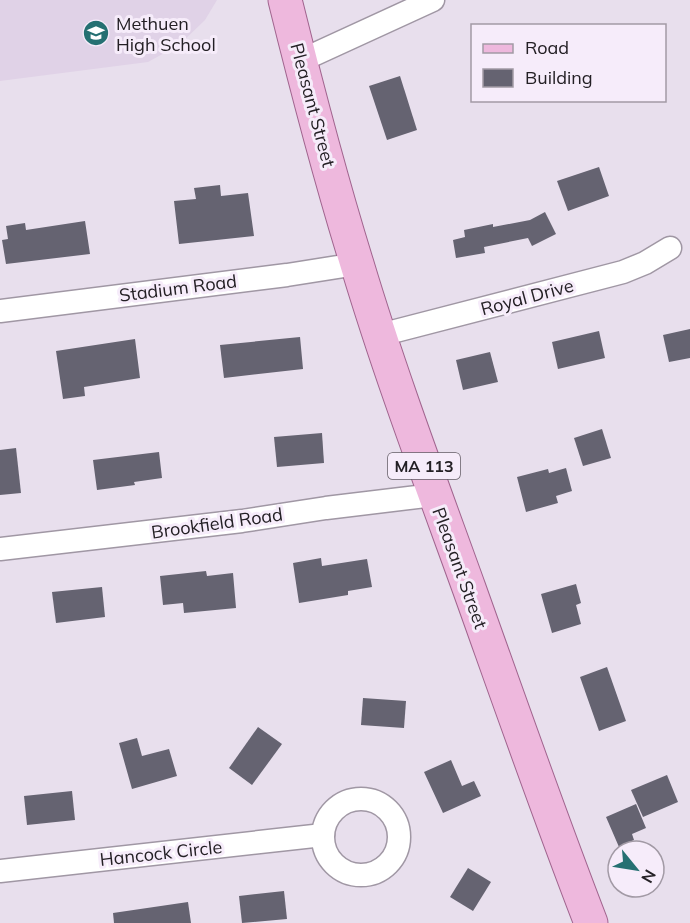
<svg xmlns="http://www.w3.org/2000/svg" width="690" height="923" font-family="Mulish,sans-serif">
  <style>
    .built { fill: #e0d2e7 }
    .building { fill: #656371 }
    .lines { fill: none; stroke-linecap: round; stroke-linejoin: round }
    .minor-casing { stroke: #a097a4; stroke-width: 25 }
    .primary-casing { stroke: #a0648e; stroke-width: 35 }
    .minor { stroke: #fff; stroke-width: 22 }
    .primary { stroke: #eeb8dd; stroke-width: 33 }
    .labels { text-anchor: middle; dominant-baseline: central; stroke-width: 6; stroke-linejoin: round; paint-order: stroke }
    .shield { fill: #f6ecfa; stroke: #635d65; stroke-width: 1.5 }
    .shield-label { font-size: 16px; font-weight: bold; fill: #242025 }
    .poi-label { font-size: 18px; fill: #242025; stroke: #f6ecfa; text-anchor: start }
    .street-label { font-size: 18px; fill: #242025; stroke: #f6ecfa }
  </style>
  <rect width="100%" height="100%" fill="#e8dfed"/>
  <!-- built -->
  <polygon class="built" points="0,0 217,0 205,20 179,45 148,62 0,81"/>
  <!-- building -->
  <g class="building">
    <polygon points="400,76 417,130 387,140 369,86"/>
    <polygon points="599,167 609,196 568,211 557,181"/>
    <polygon points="220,185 221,196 248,193 254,236 179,244 174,201 196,199 194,188"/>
    <polygon points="545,212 556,234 532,246 528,238 484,247 485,253 456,258 453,240 465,237 464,230 493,224 493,227 530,220"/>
    <polygon points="85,221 90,254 6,264 2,240 8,239 6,226 25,223 26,230"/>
    <polygon points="690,329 690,358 669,362 663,335"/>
    <polygon points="599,331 605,358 558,369 552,342"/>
    <polygon points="300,337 303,369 224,378 220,345"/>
    <polygon points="135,339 140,378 84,387 85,396 63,399 56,351"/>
    <polygon points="490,352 498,382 463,390 456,360"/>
    <polygon points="602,429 611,458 583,466 574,438"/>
    <polygon points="322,433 324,463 277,467 274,437"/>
    <polygon points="16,448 21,493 0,495 0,450"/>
    <polygon points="159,452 162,478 134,482 135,485 97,490 93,460"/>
    <polygon points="566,468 572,491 556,496 558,503 526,512 517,477 548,469 549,473"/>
    <polygon points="321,558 322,566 367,559 372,587 348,591 348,595 299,603 293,563"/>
    <polygon points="206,571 207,576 233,573 236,608 184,613 183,603 163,605 160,576"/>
    <polygon points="576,584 581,603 576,605 581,624 552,633 541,594"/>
    <polygon points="102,587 105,617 56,623 52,592"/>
    <polygon points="607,667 626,721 599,731 580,677"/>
    <polygon points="363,698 406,701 404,728 361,725"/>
    <polygon points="258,727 282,744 252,785 229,768"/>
    <polygon points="137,738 142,756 169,749 177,776 132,789 119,743"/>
    <polygon points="451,760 462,786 474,781 481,796 443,813 424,772"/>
    <polygon points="667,775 678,802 643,817 631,790"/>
    <polygon points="72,791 75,820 27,825 24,796"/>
    <polygon points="636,804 646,828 632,834 634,840 619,847 606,817"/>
    <polygon points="468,868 491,882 473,911 450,897"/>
    <polygon points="284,891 287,919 242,923 239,896"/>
    <polygon points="188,902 191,923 114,923 113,913"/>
  </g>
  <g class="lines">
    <!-- minor casing -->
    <g class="minor-casing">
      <g id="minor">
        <polyline points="300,61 433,0"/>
        <polyline points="0,311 287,275 357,264"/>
        <polyline points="380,335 623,272 645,263 670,248"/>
        <polyline points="0,549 242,521 326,508 434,495"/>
        <circle cx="361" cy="837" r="38"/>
        <polyline points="0,871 323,835"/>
      </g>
    </g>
    <!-- primary casing -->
    <g class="primary-casing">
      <path id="primary" d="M285 0C307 89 330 177 357 264 390 374 430 480 469 588 509 700 548 812 591 923"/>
    </g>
    <!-- minor -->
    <use href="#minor" class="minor"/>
    <!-- primary -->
    <use href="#primary" class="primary"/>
  </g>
  <!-- icons -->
  <defs>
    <g id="school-disc" transform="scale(1.35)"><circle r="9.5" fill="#257072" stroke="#f6ecfa"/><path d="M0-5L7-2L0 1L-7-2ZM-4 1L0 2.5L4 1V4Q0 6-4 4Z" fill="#fff"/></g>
  </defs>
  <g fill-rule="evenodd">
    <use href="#school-disc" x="96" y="33"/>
  </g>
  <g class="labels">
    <!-- shield labels -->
    <rect class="shield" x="388" y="453" width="72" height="26" rx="4.5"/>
    <g class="shield-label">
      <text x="424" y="466">MA 113</text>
    </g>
    <!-- poi labels -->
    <g class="poi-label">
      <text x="116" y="23">Methuen<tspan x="116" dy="21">High School</tspan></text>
    </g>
    <!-- street labels -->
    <g class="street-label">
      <text transform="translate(313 105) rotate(75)">Pleasant Street</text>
      <text transform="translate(178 288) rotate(-7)">Stadium Road</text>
      <text transform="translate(527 297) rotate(-15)">Royal Drive</text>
      <text transform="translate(217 523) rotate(-8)">Brookfield Road</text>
      <text transform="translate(460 568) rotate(70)">Pleasant Street</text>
      <text transform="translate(161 853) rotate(-6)">Hancock Circle</text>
    </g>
  </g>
  <!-- legend -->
  <rect x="471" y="24" width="195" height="78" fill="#f6ecfa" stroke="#a29aa5" stroke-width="1.5"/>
  <rect x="483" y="44" width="30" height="9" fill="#eeb8dd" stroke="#a29aa5" stroke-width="1.5"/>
  <text x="525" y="54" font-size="18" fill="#242025">Road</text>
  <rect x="483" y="69" width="30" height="18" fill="#656371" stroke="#a29aa5" stroke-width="1.5"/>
  <text x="525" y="84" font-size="18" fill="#242025">Building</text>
  <!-- north arrow -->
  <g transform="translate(636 869) rotate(120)"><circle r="28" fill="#f6ecfa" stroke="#a29aa5" stroke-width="1.5"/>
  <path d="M0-4.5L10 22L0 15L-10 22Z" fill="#257072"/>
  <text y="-9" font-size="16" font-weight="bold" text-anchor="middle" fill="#242025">N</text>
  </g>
</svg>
